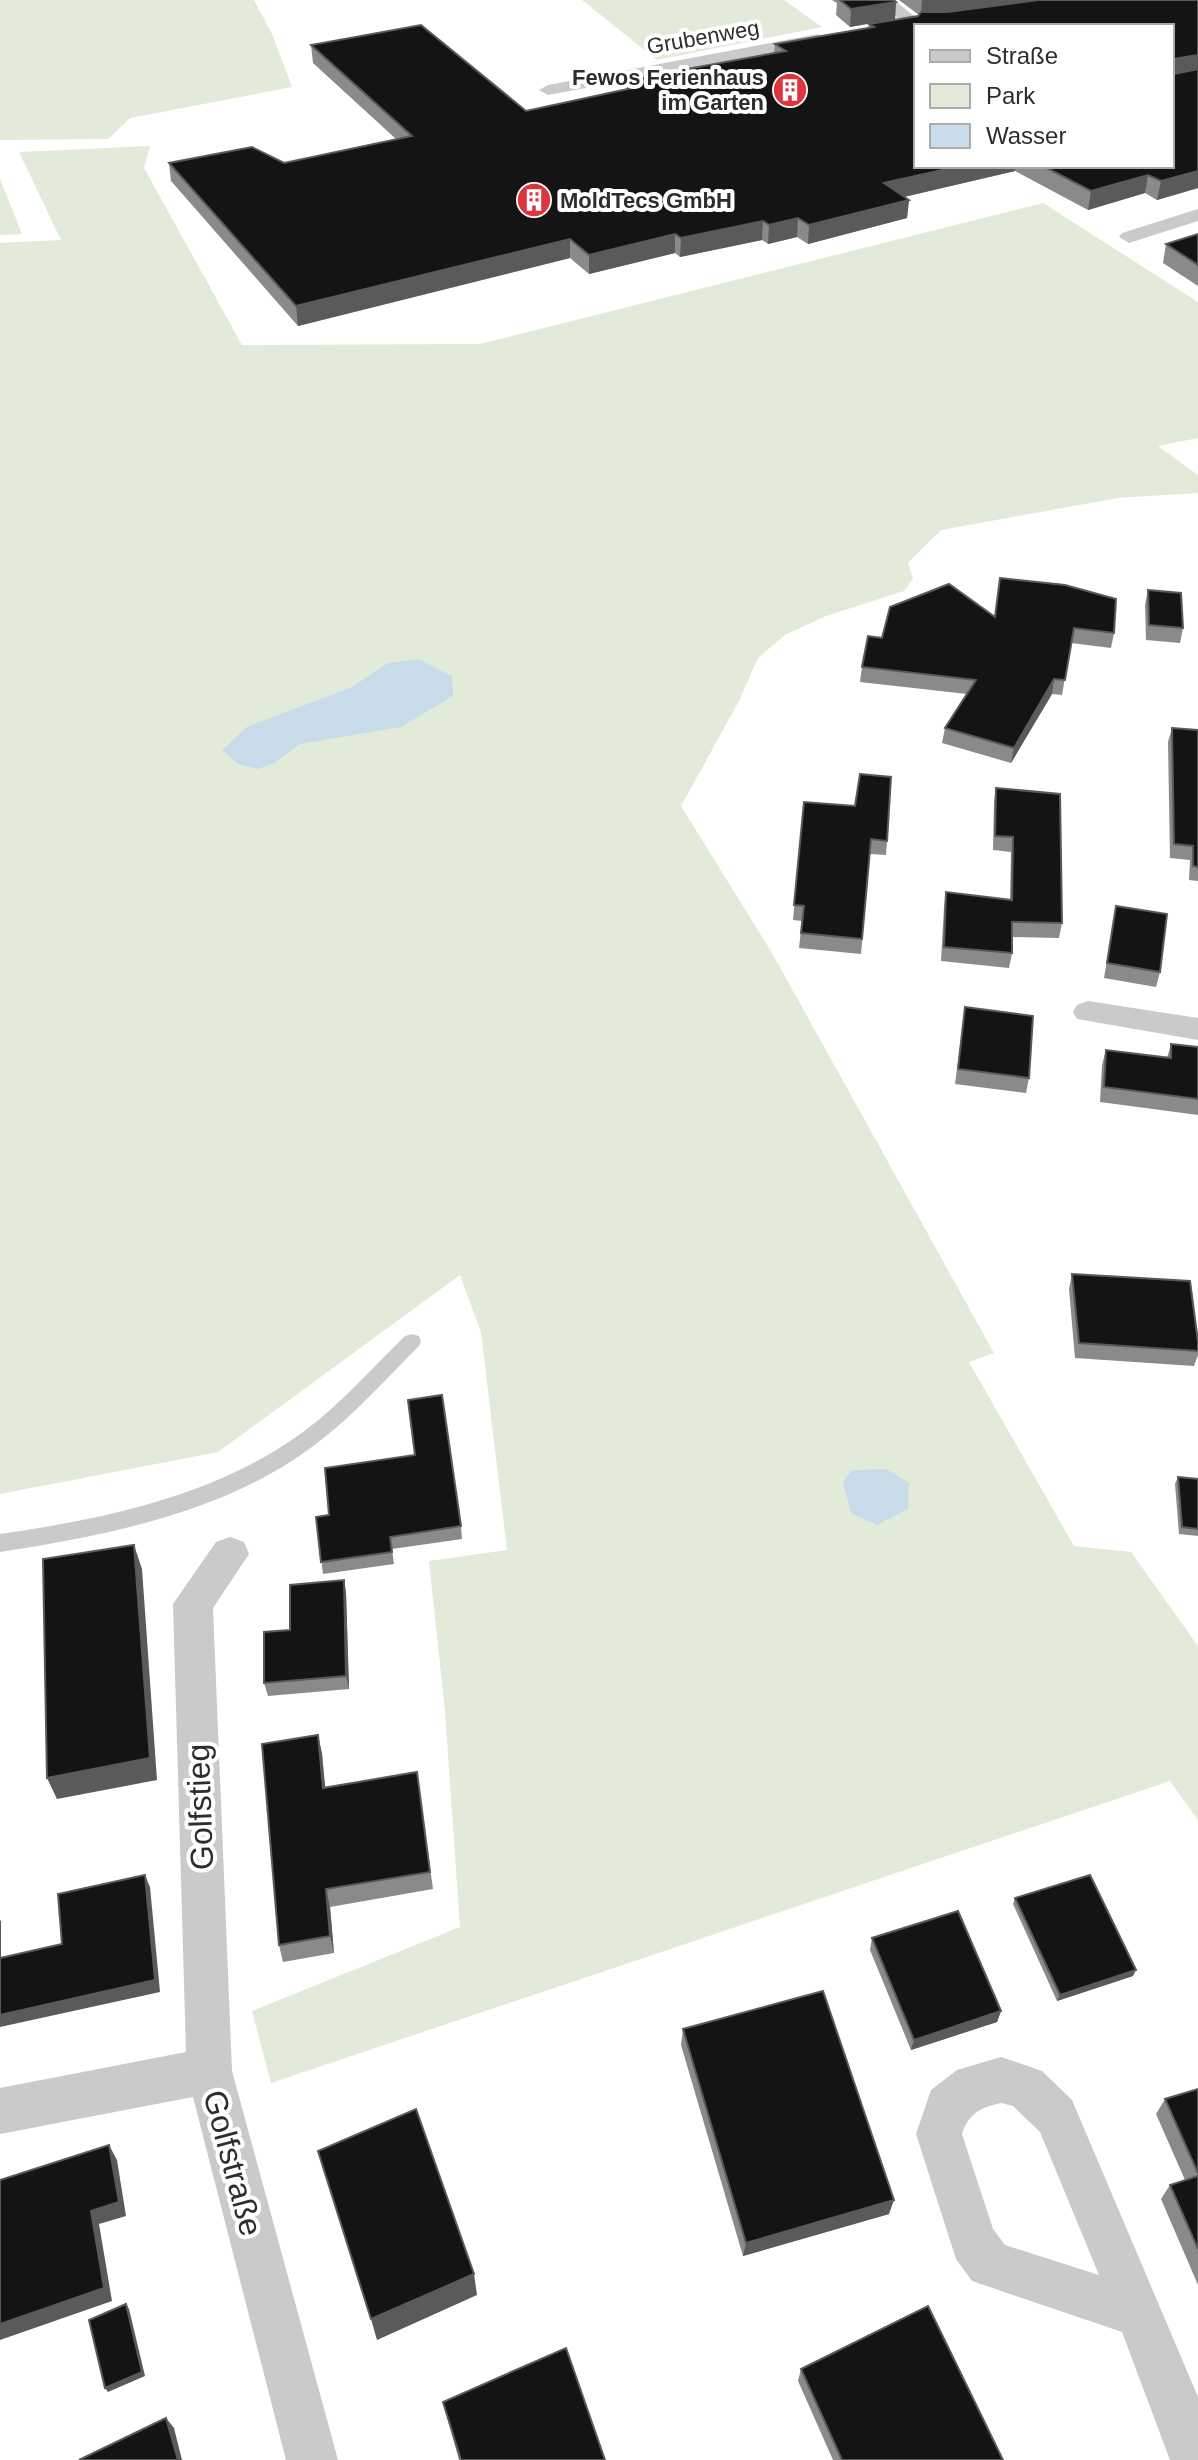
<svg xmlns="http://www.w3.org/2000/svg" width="1198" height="2460" font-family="Arial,sans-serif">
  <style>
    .green { fill: #e2eada }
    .water { fill: #c7dbe9 }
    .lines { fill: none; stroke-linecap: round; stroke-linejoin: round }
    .lane { fill: #cacaca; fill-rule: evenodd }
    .street { fill: #cacaca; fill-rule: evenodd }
    .wall { fill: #8a8a8a; fill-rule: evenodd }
    .shaded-wall { fill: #5a5a5a }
    .building { fill: #141414; stroke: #5a5a5a; stroke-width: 2 }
    .labels { text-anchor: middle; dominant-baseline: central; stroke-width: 8; stroke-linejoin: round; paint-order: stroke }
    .far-street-label { font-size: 22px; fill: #2d2d2d; stroke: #fff }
    .far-poi-label { font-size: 22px; font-weight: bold; fill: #2d2d2d; stroke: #fff; text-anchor: end }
    .near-street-label { font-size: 32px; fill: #2d2d2d; stroke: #fff }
  </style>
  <rect width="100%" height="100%" fill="#fff"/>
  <!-- green -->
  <g class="green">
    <polygon points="0,0 254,0 272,34 292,87 130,118 108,139 0,140"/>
    <polygon points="582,0 784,0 822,27 657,60"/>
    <polygon points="150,146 144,168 242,345 480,344 1043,203 1198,302 1198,438 1158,446 1198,475 1198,493 1118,498 941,530 908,563 913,579 904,591 826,616 785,635 758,658 739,701 681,806 772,953 994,1353 969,1362 1074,1546 1131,1552 1198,1646 1198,1820 1170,1781 271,2083 252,2011 460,1927 445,1711 429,1561 507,1550 481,1332 460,1275 218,1452 0,1494 0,243 61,240 19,152"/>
    <polygon points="0,179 22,234 0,235"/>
  </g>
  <!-- water -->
  <g class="water">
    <polygon points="418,659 452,676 453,696 401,727 300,744 274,763 258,769 238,764 222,750 247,727 352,687 388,663"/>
    <polygon points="886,1469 909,1483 908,1509 877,1525 851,1513 843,1482 852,1470"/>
  </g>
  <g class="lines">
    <!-- lane -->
    <path class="lane" d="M412 1334 419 1336 421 1341 419 1346C387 1378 357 1412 321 1440 232 1511 110 1535 0 1552V1534C105 1519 216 1496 303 1432 341 1404 372 1368 405 1336Z"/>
    <!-- street -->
    <g class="street">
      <polygon points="875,0 894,0 924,24 916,29 910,28"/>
      <polygon points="818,34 827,39 824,43 548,95 539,90 548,85"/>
      <polygon points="1198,209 1198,221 1129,243 1119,237 1122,233"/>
      <polygon points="1088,1001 1198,1018 1198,1040 1077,1019 1073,1012 1077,1005"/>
      <polygon points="230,1537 244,1542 249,1554 213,1608 232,2071 338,2460 286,2460 193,2097 0,2134 0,2088 186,2052 173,1604 216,1542"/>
      <path d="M1001 2057 1042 2071 1072 2100 1198 2397V2460H1170L1122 2332 972 2281 956 2259 916 2134 931 2090 957 2070ZM1001 2103 1013 2106 1040 2132 1099 2275 1005 2245 993 2229 962 2134C968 2114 981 2107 1001 2103Z"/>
    </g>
  </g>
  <!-- wall -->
  <g class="wall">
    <polygon points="832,0 894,0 896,2 895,19 850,27 836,15 837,3"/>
    <path d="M899 0H1198V188L1157 200 1145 193 1088 210 1015 171 904 197 909 200 907 218 808 244 797 237 768 244 762 240 680 257 675 253 589 274 570 258 298 326 171 181 169 163 252 147 284 163 396 139 313 63 311 45 421 25 526 111 626 89V80L774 53 775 44 868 28 869 24 918 16 919 15ZM916 26H1172V166H916Z"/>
    <polygon points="1198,234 1198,286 1163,263 1166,244"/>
    <polygon points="1148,590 1183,628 1180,643 1146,640 1145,605"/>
    <polygon points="994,617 1114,633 1111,648 1071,643 1062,695 1052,694 1011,763 942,743 945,728 967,694 860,682 862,667 882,638"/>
    <polygon points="1172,728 1198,730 1198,881 1189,880 1190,860 1170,858 1168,742"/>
    <polygon points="996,788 1062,923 1059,938 1012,937 1012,953 1009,968 941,961 944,907 946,892 1010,900 1011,852 993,850 994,802"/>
    <polygon points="804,802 887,841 886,855 870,854 861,954 799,948 802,921 793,920"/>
    <polygon points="1116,906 1160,972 1156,987 1104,978"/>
    <polygon points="965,1007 1029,1078 1026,1093 955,1084"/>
    <polygon points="1171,1044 1198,1047 1198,1115 1100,1102 1102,1065 1106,1050 1167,1058"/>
    <polygon points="1072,1274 1198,1342 1198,1355 1194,1366 1075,1358 1069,1289"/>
    <polygon points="1178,1477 1198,1479 1198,1536 1179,1534 1175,1484"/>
    <polygon points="316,1517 461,1526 462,1539 392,1549 394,1564 323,1574"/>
    <polygon points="344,1580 346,1593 349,1689 268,1696 264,1683 290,1630"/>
    <polygon points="318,1735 322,1754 325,1787 417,1772 433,1889 330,1907 334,1953 283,1962 279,1945"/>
    <polygon points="1015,1898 1133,1976 1057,2001 1013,1904"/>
    <polygon points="872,1938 1001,2011 997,2022 911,2050 870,1950"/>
    <polygon points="683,2029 889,2214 743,2256 681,2045"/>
    <polygon points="1198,2089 1198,2285 1161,2199 1170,2185 1185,2180 1156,2114 1165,2099"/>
    <polygon points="801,2369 1003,2460 833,2460 798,2381"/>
    <polygon points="443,2402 605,2460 459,2460"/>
  </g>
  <!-- shaded-wall -->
  <g class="shaded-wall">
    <polygon points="922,0 1044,0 921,16"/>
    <polygon points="896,2 895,19 850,27 851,9"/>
    <polygon points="1198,55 1198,72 1172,77 1173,59"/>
    <polygon points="960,166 1016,166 1015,171 882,202 884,183"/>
    <polygon points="1198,171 1198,188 1157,200 1161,181"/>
    <polygon points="1148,175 1145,193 1088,210 1091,191"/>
    <polygon points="909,200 907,218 808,244 809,225"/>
    <polygon points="798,218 797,237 768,244 769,225"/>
    <polygon points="763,221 762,240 680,257 681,238"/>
    <polygon points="675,234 675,253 589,274 589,255"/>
    <polygon points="570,239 570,258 298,326 296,306"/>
    <polygon points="1054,679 1052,694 1011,763 1014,748"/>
    <polygon points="134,1545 142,1569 157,1780 57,1799 47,1778"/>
    <polygon points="344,1580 346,1593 349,1689 346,1676"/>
    <polygon points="318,1735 322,1754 327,1806 323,1788"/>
    <polygon points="145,1875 150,1887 160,1992 0,2027 0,2015"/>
    <polygon points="326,1889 330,1907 334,1953 330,1936"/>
    <polygon points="0,1920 1,1921 1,1971 0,1968"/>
    <polygon points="1136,1970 1133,1976 1057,2001 1060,1995"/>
    <polygon points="1001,2011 997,2022 911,2050 914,2040"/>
    <polygon points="109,2145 117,2160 126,2216 99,2224 112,2301 0,2340 0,2324 91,2211"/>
    <polygon points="894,2200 889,2214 743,2256 746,2243"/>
    <polygon points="474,2274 477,2295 377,2340 371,2319"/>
    <polygon points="126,2304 129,2309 145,2376 108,2392 105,2388"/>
    <polygon points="166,2418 174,2428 182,2460 178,2460"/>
  </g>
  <!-- building -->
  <g class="building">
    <polygon points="840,0 894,0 896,2 851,9"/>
    <polygon points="1038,0 1198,0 1198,55 1173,59 1174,74 1198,69 1198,171 1161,181 1148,175 1091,191 1043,166 1172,166 1172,26 916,26 916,166 960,166 884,183 909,200 809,225 798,218 769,225 763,221 681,238 675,234 589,255 570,239 296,306 169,163 252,147 284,163 412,136 311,45 421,25 526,111 637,87 626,80 786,51 775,44 874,27 869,24 918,16 921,12 947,12"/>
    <polygon points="1198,234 1198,265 1166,244"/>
    <polygon points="1000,578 1065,585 1116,599 1114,633 1074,628 1065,680 1054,679 1014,748 945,728 976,680 862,667 868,636 882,638 890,607 949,584 995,617"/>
    <polygon points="1148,590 1181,593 1183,628 1149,625"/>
    <polygon points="1172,728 1198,730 1198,867 1193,866 1193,846 1174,844"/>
    <polygon points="860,774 891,777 887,841 871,839 862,939 801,933 804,906 794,905 804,802 855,806"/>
    <polygon points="996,788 1060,794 1062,923 1012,922 1012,953 944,947 946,892 1012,900 1013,837 995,836"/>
    <polygon points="1116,906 1167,914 1160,972 1107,963"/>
    <polygon points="965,1007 1033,1016 1029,1078 958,1069"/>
    <polygon points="1171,1044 1198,1047 1198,1099 1104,1087 1106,1050 1171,1058"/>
    <polygon points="1072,1274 1190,1281 1198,1342 1198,1351 1079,1343"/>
    <polygon points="442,1395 461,1526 390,1537 392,1552 321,1562 316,1517 329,1515 325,1468 415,1455 408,1400"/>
    <polygon points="1178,1477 1198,1479 1198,1529 1182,1527"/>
    <polygon points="134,1545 150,1758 47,1778 43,1559"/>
    <polygon points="344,1580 346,1676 264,1683 264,1632 290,1630 290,1585"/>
    <polygon points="318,1735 323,1788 417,1772 430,1872 326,1889 330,1936 279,1945 262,1744"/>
    <polygon points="145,1875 155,1980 0,2015 0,1958 62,1944 58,1894"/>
    <polygon points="1090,1875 1136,1970 1060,1995 1015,1898"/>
    <polygon points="958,1911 1001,2011 914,2040 872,1938"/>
    <polygon points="823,1991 894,2200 746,2243 683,2029"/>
    <polygon points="1198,2089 1198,2173 1165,2099"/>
    <polygon points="416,2109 474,2274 371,2319 318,2151"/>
    <polygon points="109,2145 119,2202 91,2211 104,2288 0,2324 0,2180"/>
    <polygon points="1198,2176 1198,2249 1170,2185"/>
    <polygon points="126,2304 142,2372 105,2388 89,2320"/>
    <polygon points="928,2306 1003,2460 842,2460 801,2369"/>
    <polygon points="566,2348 605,2460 461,2460 443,2402"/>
    <polygon points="166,2418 178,2460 79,2460"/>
  </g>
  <!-- icons -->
  <defs>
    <g id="building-disc" transform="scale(1.8)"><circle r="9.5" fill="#dd353e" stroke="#fff"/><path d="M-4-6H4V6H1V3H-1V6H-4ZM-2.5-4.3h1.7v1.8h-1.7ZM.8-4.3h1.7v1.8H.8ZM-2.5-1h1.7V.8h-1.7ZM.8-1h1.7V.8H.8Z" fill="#fff"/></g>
  </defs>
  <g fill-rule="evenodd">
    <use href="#building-disc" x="790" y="90"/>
    <use href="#building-disc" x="534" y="200"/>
  </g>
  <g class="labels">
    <!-- far-street labels -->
    <g class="far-street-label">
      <text transform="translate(703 37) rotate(-10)">Grubenweg</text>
    </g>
    <!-- far-poi labels -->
    <g class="far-poi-label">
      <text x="764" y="77">Fewos Ferienhaus<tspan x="764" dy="25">im Garten</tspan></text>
      <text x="560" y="200" text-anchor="start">MoldTecs GmbH</text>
    </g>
    <!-- near-street labels -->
    <g class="near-street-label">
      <text transform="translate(200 1807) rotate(-92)">Golfstieg</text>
      <text transform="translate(233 2163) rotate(75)">Golfstraße</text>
    </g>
  </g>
  <!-- legend -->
  <rect x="914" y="24" width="260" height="144" fill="#ffffff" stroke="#ababab" stroke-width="2"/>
  <rect x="930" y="50" width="40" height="12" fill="#cacaca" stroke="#ababab" stroke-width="2"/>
  <text x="986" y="64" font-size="24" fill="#2d2d2d">Straße</text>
  <rect x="930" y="84" width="40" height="24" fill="#e2eada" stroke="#ababab" stroke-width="2"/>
  <text x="986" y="104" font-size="24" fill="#2d2d2d">Park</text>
  <rect x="930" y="124" width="40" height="24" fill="#c7dbe9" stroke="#ababab" stroke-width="2"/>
  <text x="986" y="144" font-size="24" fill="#2d2d2d">Wasser</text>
</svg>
